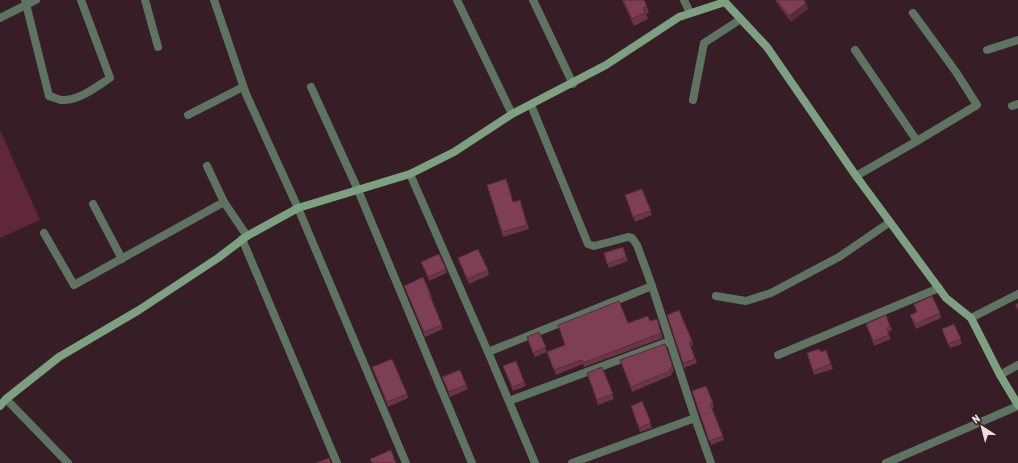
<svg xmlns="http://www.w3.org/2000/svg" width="1018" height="463" font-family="'Asap Condensed',sans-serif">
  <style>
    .green { fill: #60263a }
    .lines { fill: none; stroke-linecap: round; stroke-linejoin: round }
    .street { stroke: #5d7461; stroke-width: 8 }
    .secondary { stroke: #7ba181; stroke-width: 8 }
    .wall { fill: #6c3547 }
    .shaded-wall { fill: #582b3a }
    .building { fill: #7e3e53; stroke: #582b3a }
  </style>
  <rect width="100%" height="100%" fill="#371d25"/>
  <!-- green -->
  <polygon class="green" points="0,130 40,220 0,238"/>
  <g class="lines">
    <!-- street -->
    <g class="street">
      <path d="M25 0 49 96C53 97 57 99 61 100 79 101 96 87 110 78L81 0"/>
      <polyline points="145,0 158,47"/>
      <polyline points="214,0 246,94 298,208 406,463"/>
      <polyline points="457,0 512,114"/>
      <polyline points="533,0 573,84"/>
      <polyline points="684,0 690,13"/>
      <polyline points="913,13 956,72 977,105 917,141"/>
      <polyline points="0,18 36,0"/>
      <polyline points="855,50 917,141 856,176"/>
      <polyline points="987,50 1018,40"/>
      <polyline points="311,87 358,190 472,463"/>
      <polyline points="693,100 704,43 741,19"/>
      <polyline points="531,105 588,244 594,246 628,237 632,238 637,245 652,286 695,418 711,463"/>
      <polyline points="1012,106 1018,104"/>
      <polyline points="188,115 243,87"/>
      <polyline points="207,166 224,202 247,236"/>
      <polyline points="410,174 488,352"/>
      <polyline points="93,204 122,259"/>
      <polyline points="44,233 74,285 224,202"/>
      <polyline points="242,239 337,463"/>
      <polyline points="716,296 746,301 771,293 839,257 890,222"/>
      <polyline points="971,318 1018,294"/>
      <polyline points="778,355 939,288"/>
      <polyline points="1000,375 1018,365"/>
      <polyline points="6,399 68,463"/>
      <polyline points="509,401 670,341"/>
      <polyline points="535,463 488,352 652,286"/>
      <polyline points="572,463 695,418"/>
      <polyline points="886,463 1018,406"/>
    </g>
    <!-- secondary -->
    <polyline class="secondary" points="0,406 6,399 59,357 139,310 218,258 247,236 298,208 410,174 454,152 512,114 606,65 679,17 725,2 767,47 856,176 946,298 971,318 1000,375 1018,405"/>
  </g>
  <!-- wall -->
  <g class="wall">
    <polygon points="622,0 644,0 649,12 646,14 648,19 634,26"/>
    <polygon points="775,0 804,0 806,3 808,9 791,22"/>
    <polygon points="508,183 513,202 520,200 529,229 503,237 487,185"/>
    <polygon points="642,189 652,215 635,222 625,195"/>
    <polygon points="623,247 628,261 609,268 604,253"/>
    <polygon points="421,262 446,269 447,273 429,281"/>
    <polygon points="459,262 488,270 489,275 469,284"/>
    <polygon points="423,277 432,297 430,297 443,329 425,337 406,290"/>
    <polygon points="940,313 941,318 916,329 910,315"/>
    <polygon points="667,315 692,341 693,345 691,346 697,363 684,368"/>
    <polygon points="886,315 892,330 888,332 891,339 874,346 866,324"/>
    <polygon points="657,319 663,338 584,367 583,364 556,375 547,352 565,345 628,323 650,321"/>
    <polygon points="954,324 962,344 950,348 942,329"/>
    <polygon points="539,332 547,352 535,357 527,337"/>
    <polygon points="665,344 674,372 671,373 672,375 632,392 620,360"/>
    <polygon points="826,350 833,369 814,375 807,353 821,352"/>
    <polygon points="516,361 526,386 513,391 503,366"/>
    <polygon points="602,367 614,399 598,405 587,373"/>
    <polygon points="460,370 468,389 450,397 442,377"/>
    <polygon points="374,372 407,394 408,398 388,407"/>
    <polygon points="706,386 714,408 712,408 724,440 711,445 692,391"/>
    <polygon points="642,401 652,428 640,432 631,406"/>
  </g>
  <!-- shaded-wall -->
  <polygon class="shaded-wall" points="806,3 808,9 791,22 789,16"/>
  <!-- building -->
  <g class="building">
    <polygon points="623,0 644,0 647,6 643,8 645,13 632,19"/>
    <polygon points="777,0 804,0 806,3 789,16"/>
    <polygon points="506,179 513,202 520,200 527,225 502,232 487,185"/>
    <polygon points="642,189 651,211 633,217 625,195"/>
    <polygon points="623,247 626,257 607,264 604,253"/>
    <polygon points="478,249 488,270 467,279 458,258"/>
    <polygon points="439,254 446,269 428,277 421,262"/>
    <polygon points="423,277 430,293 429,293 442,325 424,332 404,286"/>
    <polygon points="932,296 940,313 915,324 910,315 917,312 914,304"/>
    <polygon points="619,301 628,323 648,316 650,321 657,319 661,333 583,363 582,360 554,370 547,352 565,345 558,325"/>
    <polygon points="1018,303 1018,310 1015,305"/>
    <polygon points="679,310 692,341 689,342 695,359 683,363 667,315"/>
    <polygon points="886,315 890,326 887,328 889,335 873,341 866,324"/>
    <polygon points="954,324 961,339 948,344 942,329"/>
    <polygon points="539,332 546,347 533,353 527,337"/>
    <polygon points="665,344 673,367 670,368 670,371 631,387 620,360"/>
    <polygon points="819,349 821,352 826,350 831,364 813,371 807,353"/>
    <polygon points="392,359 407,394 387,402 372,367"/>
    <polygon points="516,361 524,382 512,387 503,366"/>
    <polygon points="602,367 613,394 597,400 587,373"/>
    <polygon points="460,370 466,385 449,392 442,377"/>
    <polygon points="706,386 713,403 710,404 723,436 709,441 692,391"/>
    <polygon points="642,401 651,423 639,428 631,406"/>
    <polygon points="391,450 396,463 372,463 370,459"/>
    <polygon points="329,458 331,463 315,463"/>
  </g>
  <!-- north arrow -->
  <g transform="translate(982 427) rotate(324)" stroke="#371d25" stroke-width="3" paint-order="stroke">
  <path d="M0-3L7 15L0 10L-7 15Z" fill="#eedce0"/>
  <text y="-6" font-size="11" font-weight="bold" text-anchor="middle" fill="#eedce0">N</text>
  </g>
</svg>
